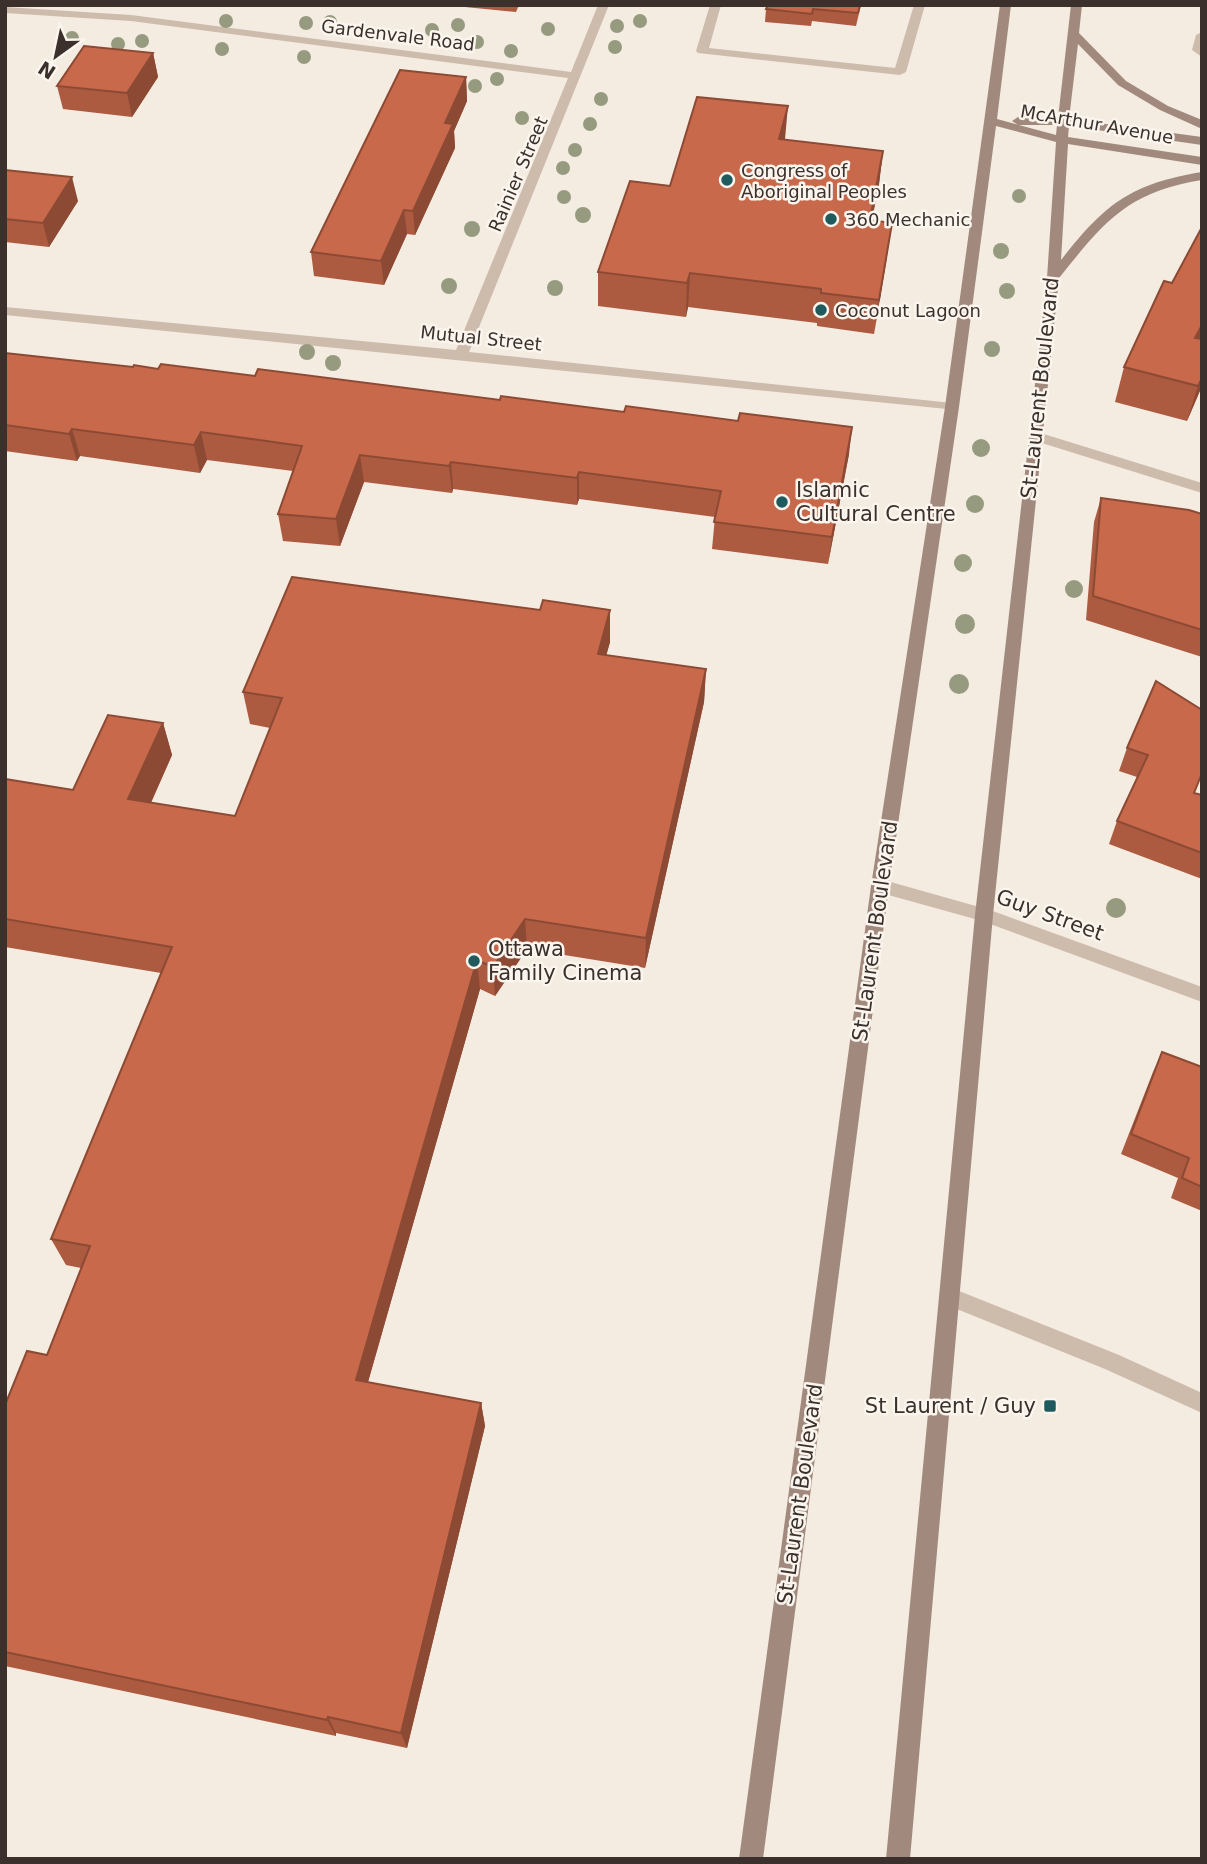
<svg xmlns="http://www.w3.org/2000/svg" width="1207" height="1864" font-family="'DejaVu Sans',sans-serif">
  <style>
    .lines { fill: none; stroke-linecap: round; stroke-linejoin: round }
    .lane { fill: #cdbbac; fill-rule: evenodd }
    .street { fill: #cdbbac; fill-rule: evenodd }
    .secondary { fill: #a18a7d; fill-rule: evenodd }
    .tree { fill: #969b7f }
    .wall { fill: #ac5a40 }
    .shaded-wall { fill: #8c4a34 }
    .building { fill: #c8694b; stroke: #8c4a34; stroke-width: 2 }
    .poi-dot { fill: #1f5a5e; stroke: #fbf5ee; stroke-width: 2.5 }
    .labels { text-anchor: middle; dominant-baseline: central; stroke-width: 5; stroke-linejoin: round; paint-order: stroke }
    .far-street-label { font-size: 18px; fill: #3b302b; stroke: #fbf5ee }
    .far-poi-label { font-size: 18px; fill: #3b302b; stroke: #fbf5ee; text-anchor: start }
    .street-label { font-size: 21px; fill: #3b302b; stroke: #fbf5ee }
    .poi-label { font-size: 21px; fill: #3b302b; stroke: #fbf5ee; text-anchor: start }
  </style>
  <rect width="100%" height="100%" fill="#f4ebe1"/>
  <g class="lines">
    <!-- lane -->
    <g class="lane">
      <polygon points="710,5 721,5 709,48 895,68 914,5 925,5 906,72 900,75 698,53 696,51"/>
      <polygon points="1202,32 1202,57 1192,50 1196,35"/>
      <polygon points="949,1287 1119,1355 1202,1393 1202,1413 1105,1369 942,1303 939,1296 942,1289"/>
    </g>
    <!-- street -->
    <g class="street">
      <polygon points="598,5 609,5 469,352 952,403 959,407 957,410 5,315 5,307 456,350 568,78 131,21 5,13 5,7 131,15 571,72"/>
      <polygon points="1034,431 1202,483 1202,493 1029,439 1029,433"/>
      <polygon points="880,879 990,910 1202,987 1202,1002 982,921 874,891 871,886 874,881"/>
    </g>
    <!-- secondary -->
    <path class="secondary" d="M1000 5H1011L997 119 1056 135 1057 125H1018L1012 121 1018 117 1058 118 1071 5H1082L1079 33 1126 81 1168 106 1202 120V129L1160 110 1118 85 1078 44 1069 119 1202 137V145L1069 126 1068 137 1202 157V165L1068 144 1061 260C1105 204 1130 184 1202 172V180C1127 192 1104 222 1059 278L993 915 910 1859H886L975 915 1047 278 1056 142 996 126 959 407 889 886 763 1859H739L871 886 945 407Z"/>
  </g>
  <!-- trees -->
  <g class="tree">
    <circle cx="226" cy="21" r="7"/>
    <circle cx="640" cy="21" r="7"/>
    <circle cx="330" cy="22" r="7"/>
    <circle cx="306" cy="23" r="7"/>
    <circle cx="458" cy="25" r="7"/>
    <circle cx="617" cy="26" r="7"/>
    <circle cx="548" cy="29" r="7"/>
    <circle cx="432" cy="30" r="7"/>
    <circle cx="72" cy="38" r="7"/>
    <circle cx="142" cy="41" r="7"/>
    <circle cx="477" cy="42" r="7"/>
    <circle cx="118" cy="44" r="7"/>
    <circle cx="615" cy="47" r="7"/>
    <circle cx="222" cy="49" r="7"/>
    <circle cx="511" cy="51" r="7"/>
    <circle cx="304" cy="57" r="7"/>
    <circle cx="497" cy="79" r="7"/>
    <circle cx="475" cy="86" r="7"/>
    <circle cx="601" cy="99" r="7"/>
    <circle cx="522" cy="118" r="7"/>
    <circle cx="590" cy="124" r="7"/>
    <circle cx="575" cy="150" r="7"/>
    <circle cx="563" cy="168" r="7"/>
    <circle cx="1019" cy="196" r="7"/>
    <circle cx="564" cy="197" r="7"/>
    <circle cx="583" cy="215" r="8"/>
    <circle cx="472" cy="229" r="8"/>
    <circle cx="1001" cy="251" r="8"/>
    <circle cx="449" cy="286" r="8"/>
    <circle cx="555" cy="288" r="8"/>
    <circle cx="1007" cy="291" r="8"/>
    <circle cx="992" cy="349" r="8"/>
    <circle cx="307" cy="352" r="8"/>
    <circle cx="333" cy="363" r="8"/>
    <circle cx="981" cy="448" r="9"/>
    <circle cx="975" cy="504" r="9"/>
    <circle cx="963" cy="563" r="9"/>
    <circle cx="1074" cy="589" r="9"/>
    <circle cx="965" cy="624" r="10"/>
    <circle cx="959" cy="684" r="10"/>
    <circle cx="1116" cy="908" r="10"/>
  </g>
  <!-- wall -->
  <g class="wall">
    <polygon points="445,5 519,5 516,12"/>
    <polygon points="861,5 856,26 812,21 811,26 765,22 766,9"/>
    <polygon points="153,53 158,77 132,117 63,109 57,86"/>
    <polygon points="466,77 467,101 454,131 455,148 415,235 407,234 384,285 314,276 311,252"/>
    <polygon points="785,140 883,151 879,184 872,220 887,256 874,334 817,326 817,323 688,307 686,317 598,306 598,272 670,186"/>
    <polygon points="5,170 78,201 49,247 5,242"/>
    <polygon points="1172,283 1202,386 1187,421 1115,402 1124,367"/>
    <polygon points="5,353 849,454 828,564 712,549 715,517 579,499 577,505 453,489 452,493 364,482 340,546 283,541 278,514 293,471 207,460 200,473 80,456 77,461 5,451"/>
    <polygon points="1101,498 1202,514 1202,657 1086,620 1094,522"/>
    <polygon points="610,642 606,655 706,669 704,702 645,968 527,949 495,996 480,989 368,1382 481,1403 485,1426 407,1748 336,1733 336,1736 5,1666 5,1405 47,1355 81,1268 66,1265 51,1239 161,973 5,947 5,779 73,790 163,723 172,755 151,803 235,816 270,728 250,724 243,692"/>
    <polygon points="1156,681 1194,793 1202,795 1202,879 1109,844 1117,821 1137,777 1119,771 1127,748"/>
    <polygon points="1162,1052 1202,1067 1202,1211 1171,1198 1178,1178 1121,1154 1153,1072"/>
  </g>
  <!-- shaded-wall -->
  <g class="shaded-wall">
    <polygon points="153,53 158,77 132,117 127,93"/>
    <polygon points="466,77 467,101 454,131 455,148 415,235 413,211 445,123"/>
    <polygon points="788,106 785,139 776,173 779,139"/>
    <polygon points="883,151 879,184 865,254 870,220"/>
    <polygon points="72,177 78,201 49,247 43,223"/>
    <polygon points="404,210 407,234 384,285 381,261"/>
    <polygon points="892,223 887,256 874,334 879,300"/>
    <polygon points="690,273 688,307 686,317 687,283"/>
    <polygon points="1202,325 1202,339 1195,338"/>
    <polygon points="1202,378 1202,386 1187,421 1198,386"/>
    <polygon points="852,427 849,454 828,564 832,537"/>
    <polygon points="72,429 80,456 77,461 69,434"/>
    <polygon points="201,432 207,460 200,473 194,445"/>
    <polygon points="360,455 364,482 340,546 336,519"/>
    <polygon points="451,462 453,489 452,493 449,466"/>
    <polygon points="579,472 579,499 577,505 577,478"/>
    <polygon points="610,610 610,642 598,686 598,654"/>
    <polygon points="706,669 704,702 645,968 646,938"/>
    <polygon points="163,723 172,755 138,831 128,799"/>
    <polygon points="525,919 527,949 495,996 493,967"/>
    <polygon points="477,960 480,989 362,1403 356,1380"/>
    <polygon points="481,1403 485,1426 407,1748 401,1733"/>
    <polygon points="328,1717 336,1733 336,1736 327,1720"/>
  </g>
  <!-- building -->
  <g class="building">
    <polygon points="768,5 860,5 858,13 813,9 812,14 766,9"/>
    <polygon points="84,46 153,53 127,93 57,86"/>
    <polygon points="400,70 466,77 445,123 453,124 413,211 404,210 381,261 311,252"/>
    <polygon points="697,97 788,106 779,139 883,151 870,220 892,223 879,300 821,293 821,289 690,273 687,283 598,272 630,181 670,186"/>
    <polygon points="5,170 72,177 43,223 5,219"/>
    <polygon points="1202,227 1202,325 1195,338 1202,339 1202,378 1198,386 1124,367 1164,281 1172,283"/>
    <polygon points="5,353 133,367 134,365 158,369 161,364 255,376 258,369 500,400 501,396 624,412 626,406 738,421 740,413 852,427 832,537 714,522 721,491 579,472 577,478 451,462 449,466 360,455 336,519 278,514 302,446 201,432 194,445 72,429 69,434 5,425"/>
    <polygon points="1101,498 1189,510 1202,514 1202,630 1093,596"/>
    <polygon points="292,577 540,610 543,600 610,610 598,654 706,669 646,938 525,919 493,967 477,960 356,1380 481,1403 401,1733 328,1717 327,1720 5,1652 5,1405 27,1351 47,1355 90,1246 51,1239 172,947 5,919 5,779 73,790 108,715 163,723 128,799 235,816 282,698 243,692"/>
    <polygon points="1156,681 1202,710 1202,773 1194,793 1202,795 1202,853 1117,821 1148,755 1127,748"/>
    <polygon points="1162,1052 1202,1067 1202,1187 1182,1178 1189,1158 1131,1134"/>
  </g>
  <!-- markers -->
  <g class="poi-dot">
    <circle cx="727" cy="180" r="7"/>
    <circle cx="831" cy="219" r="7"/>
    <circle cx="821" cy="310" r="7"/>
    <circle cx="782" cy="502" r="7"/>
    <circle cx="474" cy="961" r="7"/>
    <rect x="1043" y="1399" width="14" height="14" rx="3.5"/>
  </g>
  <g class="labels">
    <!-- far-street labels -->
    <g class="far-street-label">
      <text transform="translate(398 35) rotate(7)">Gardenvale Road</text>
      <text transform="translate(1097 124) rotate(10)">McArthur Avenue</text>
      <text transform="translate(518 174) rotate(-67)">Rainier Street</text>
      <text transform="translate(481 338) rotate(6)">Mutual Street</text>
    </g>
    <!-- far-poi labels -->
    <g class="far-poi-label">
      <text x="741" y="170">Congress of<tspan x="741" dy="21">Aboriginal Peoples</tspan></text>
      <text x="845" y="219">360 Mechanic</text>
      <text x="835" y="310">Coconut Lagoon</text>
    </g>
    <!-- street labels -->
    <g class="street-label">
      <text transform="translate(1040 388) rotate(-84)">St-Laurent Boulevard</text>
      <text transform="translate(1050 915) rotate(20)">Guy Street</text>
      <text transform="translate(875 931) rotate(-82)">St-Laurent Boulevard</text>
      <text transform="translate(800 1494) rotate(-82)">St-Laurent Boulevard</text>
    </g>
    <!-- poi labels -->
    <g class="poi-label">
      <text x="796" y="490">Islamic<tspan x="796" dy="24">Cultural Centre</tspan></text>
      <text x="488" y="949">Ottawa<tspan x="488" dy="24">Family Cinema</tspan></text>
      <text x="1036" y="1406" text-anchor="end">St Laurent / Guy</text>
    </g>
  </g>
  <!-- border -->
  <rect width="1207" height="1864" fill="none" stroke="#3b302b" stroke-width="14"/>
  <!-- north arrow -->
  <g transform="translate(56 56) rotate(213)" stroke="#fbf5ee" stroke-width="5" paint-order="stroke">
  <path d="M0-5L12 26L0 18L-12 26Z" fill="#3b302b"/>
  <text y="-10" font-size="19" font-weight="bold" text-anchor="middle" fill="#3b302b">N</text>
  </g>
</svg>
